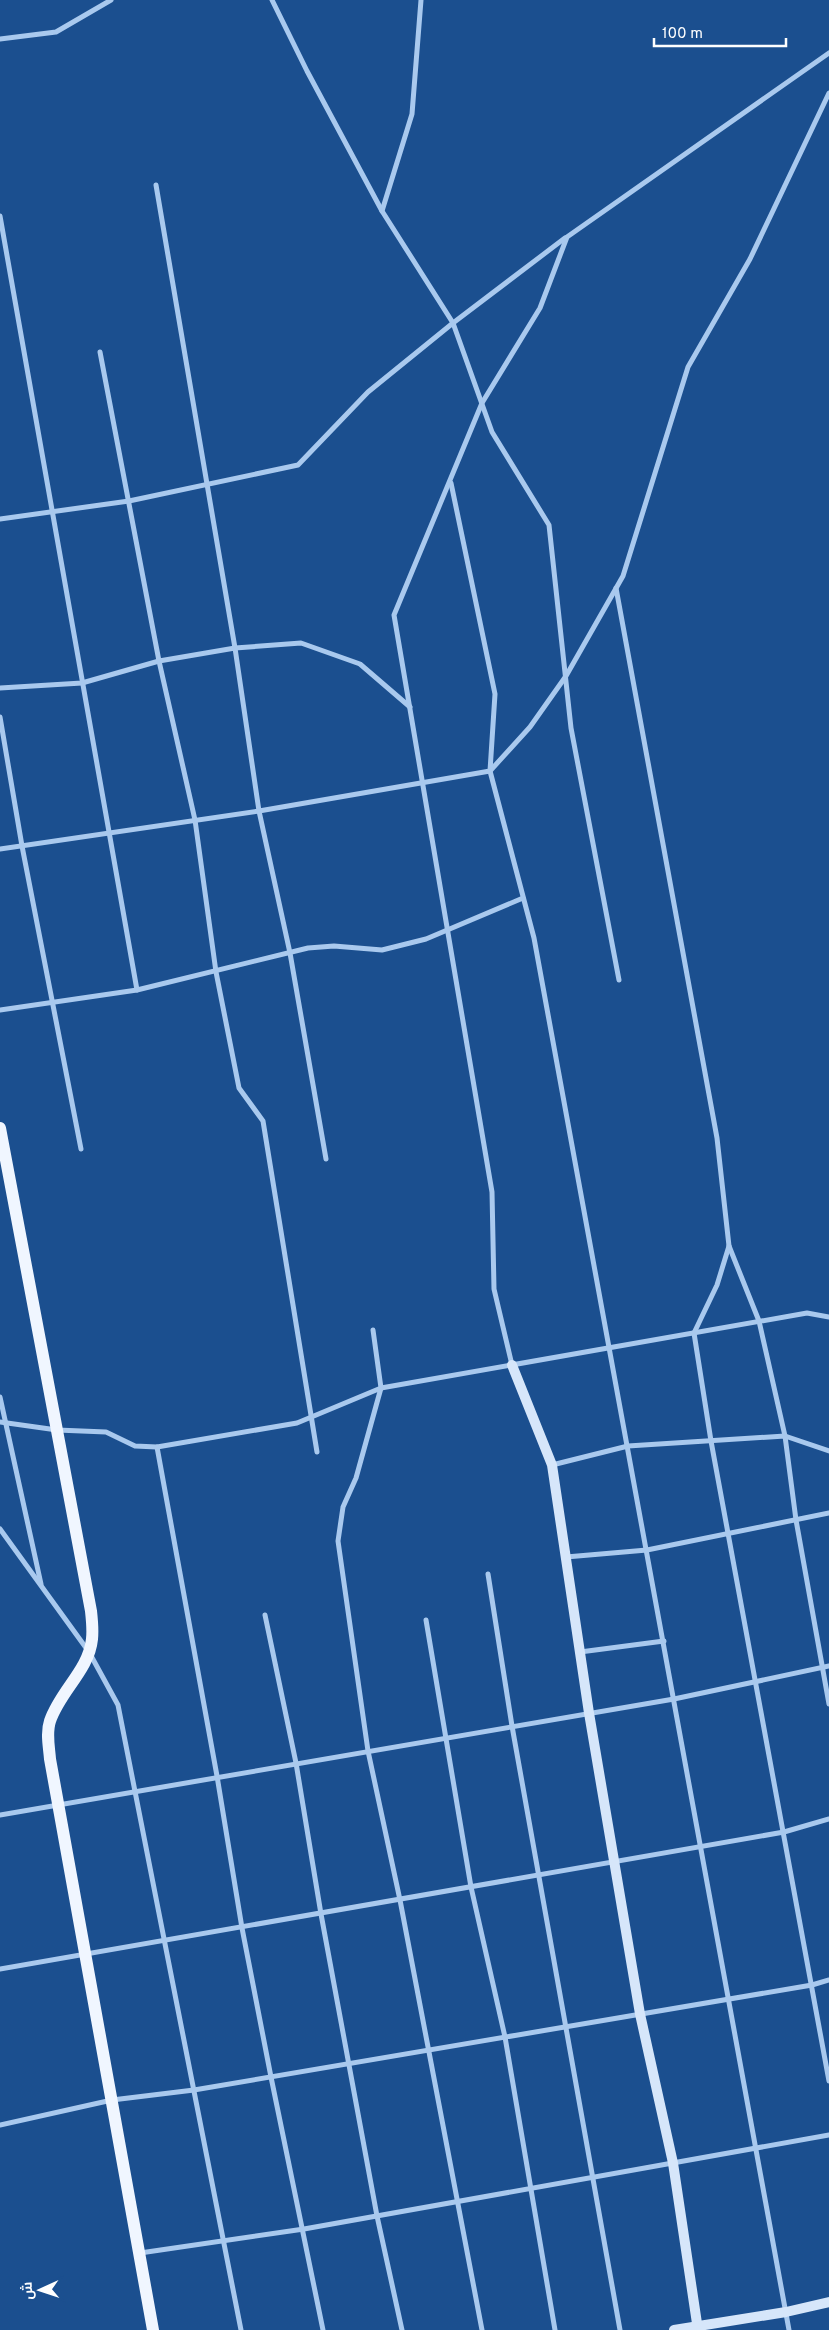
<svg xmlns="http://www.w3.org/2000/svg" width="829" height="2330" font-family="Overpass,Cairo,sans-serif">
  <style>
    .lines { fill: none; stroke-linecap: round; stroke-linejoin: round }
    .street { stroke: #a9c9ee; stroke-width: 5 }
    .secondary { stroke: #d6e6fa; stroke-width: 10 }
    .primary { stroke: #f0f6ff; stroke-width: 12 }
  </style>
  <rect width="100%" height="100%" fill="#1b4f8f"/>
  <g class="lines">
    <!-- street -->
    <g class="street">
      <polyline points="272,0 307,71 382,211"/>
      <polyline points="421,0 412,114 382,211 453,323 492,432 549,525 571,728 619,980"/>
      <polyline points="0,39 56,32 111,0"/>
      <polyline points="156,185 235,648 259,811 290,953 326,1159"/>
      <polyline points="0,216 137,990"/>
      <polyline points="100,352 159,661 195,820 216,972 239,1088 263,1121 317,1452"/>
      <polyline points="451,483 495,694 490,771 534,938 789,2330"/>
      <polyline points="0,519 129,501 298,465 368,392 453,323 565,238"/>
      <polyline points="616,588 717,1138 729,1246 717,1285 694,1333 711,1441 829,2081"/>
      <polyline points="0,688 82,683 159,661 235,648 301,643 360,664 410,707"/>
      <polyline points="0,717 22,846 81,1149"/>
      <polyline points="0,849 259,811 490,771 530,727 566,676 623,576 688,367 750,259 829,93"/>
      <polyline points="0,1010 137,990 308,948 334,946 382,950 426,939 523,898"/>
      <polyline points="729,1246 759,1321 785,1436 796,1520 829,1704"/>
      <polyline points="373,1330 381,1388 356,1478 343,1507 338,1541 368,1751 400,1900 482,2330"/>
      <polyline points="512,1365 494,1289 492,1192 394,615 482,403 540,308 567,237 829,53"/>
      <polyline points="0,1397 41,1584"/>
      <polyline points="0,1422 57,1430 106,1432 135,1446 157,1447 297,1423 381,1388 807,1313 829,1317"/>
      <polyline points="157,1447 217,1776 242,1928 271,2077 323,2330"/>
      <polyline points="552,1465 628,1446 785,1436 829,1451"/>
      <polyline points="0,1529 89,1652 118,1705 241,2330"/>
      <polyline points="566,1557 647,1550 829,1513"/>
      <polyline points="488,1574 512,1726 620,2330"/>
      <polyline points="265,1615 296,1763 321,1914 377,2216 402,2330"/>
      <polyline points="426,1620 471,1887 505,2037 555,2330"/>
      <polyline points="580,1652 664,1641"/>
      <polyline points="0,1815 674,1699 829,1666"/>
      <polyline points="0,1969 784,1832 829,1819"/>
      <polyline points="0,2125 112,2100 194,2090 812,1985 829,1980"/>
      <polyline points="140,2253 304,2229 829,2135"/>
    </g>
    <!-- secondary -->
    <g class="secondary">
      <polyline points="512,1365 552,1465 589,1713 640,2014 673,2163 698,2330"/>
      <polyline points="674,2330 786,2312 829,2302"/>
    </g>
    <!-- primary -->
    <path class="primary" d="M0 1128 91 1611C92 1620 93 1630 92 1639 89 1670 60 1691 50 1721 46 1733 49 1746 50 1759L153 2330"/>
  </g>
  <!-- north arrow -->
  <g transform="translate(40 2290) rotate(267)" stroke="#1b4f8f" stroke-width="4" paint-order="stroke">
  <path d="M0-4L9 19L0 12L-9 19Z" fill="#ffffff"/>
  <text y="-8" font-size="14" font-weight="bold" text-anchor="middle" fill="#ffffff">ش</text>
  </g>
  <!-- scale -->
  <path d="M654 38v8h132v-8" fill="none" stroke="#ffffff" stroke-width="2.5"/>
  <text x="662" y="38" font-size="15" fill="#ffffff" stroke="#1b4f8f" stroke-width="4" paint-order="stroke">100 m</text>
</svg>
